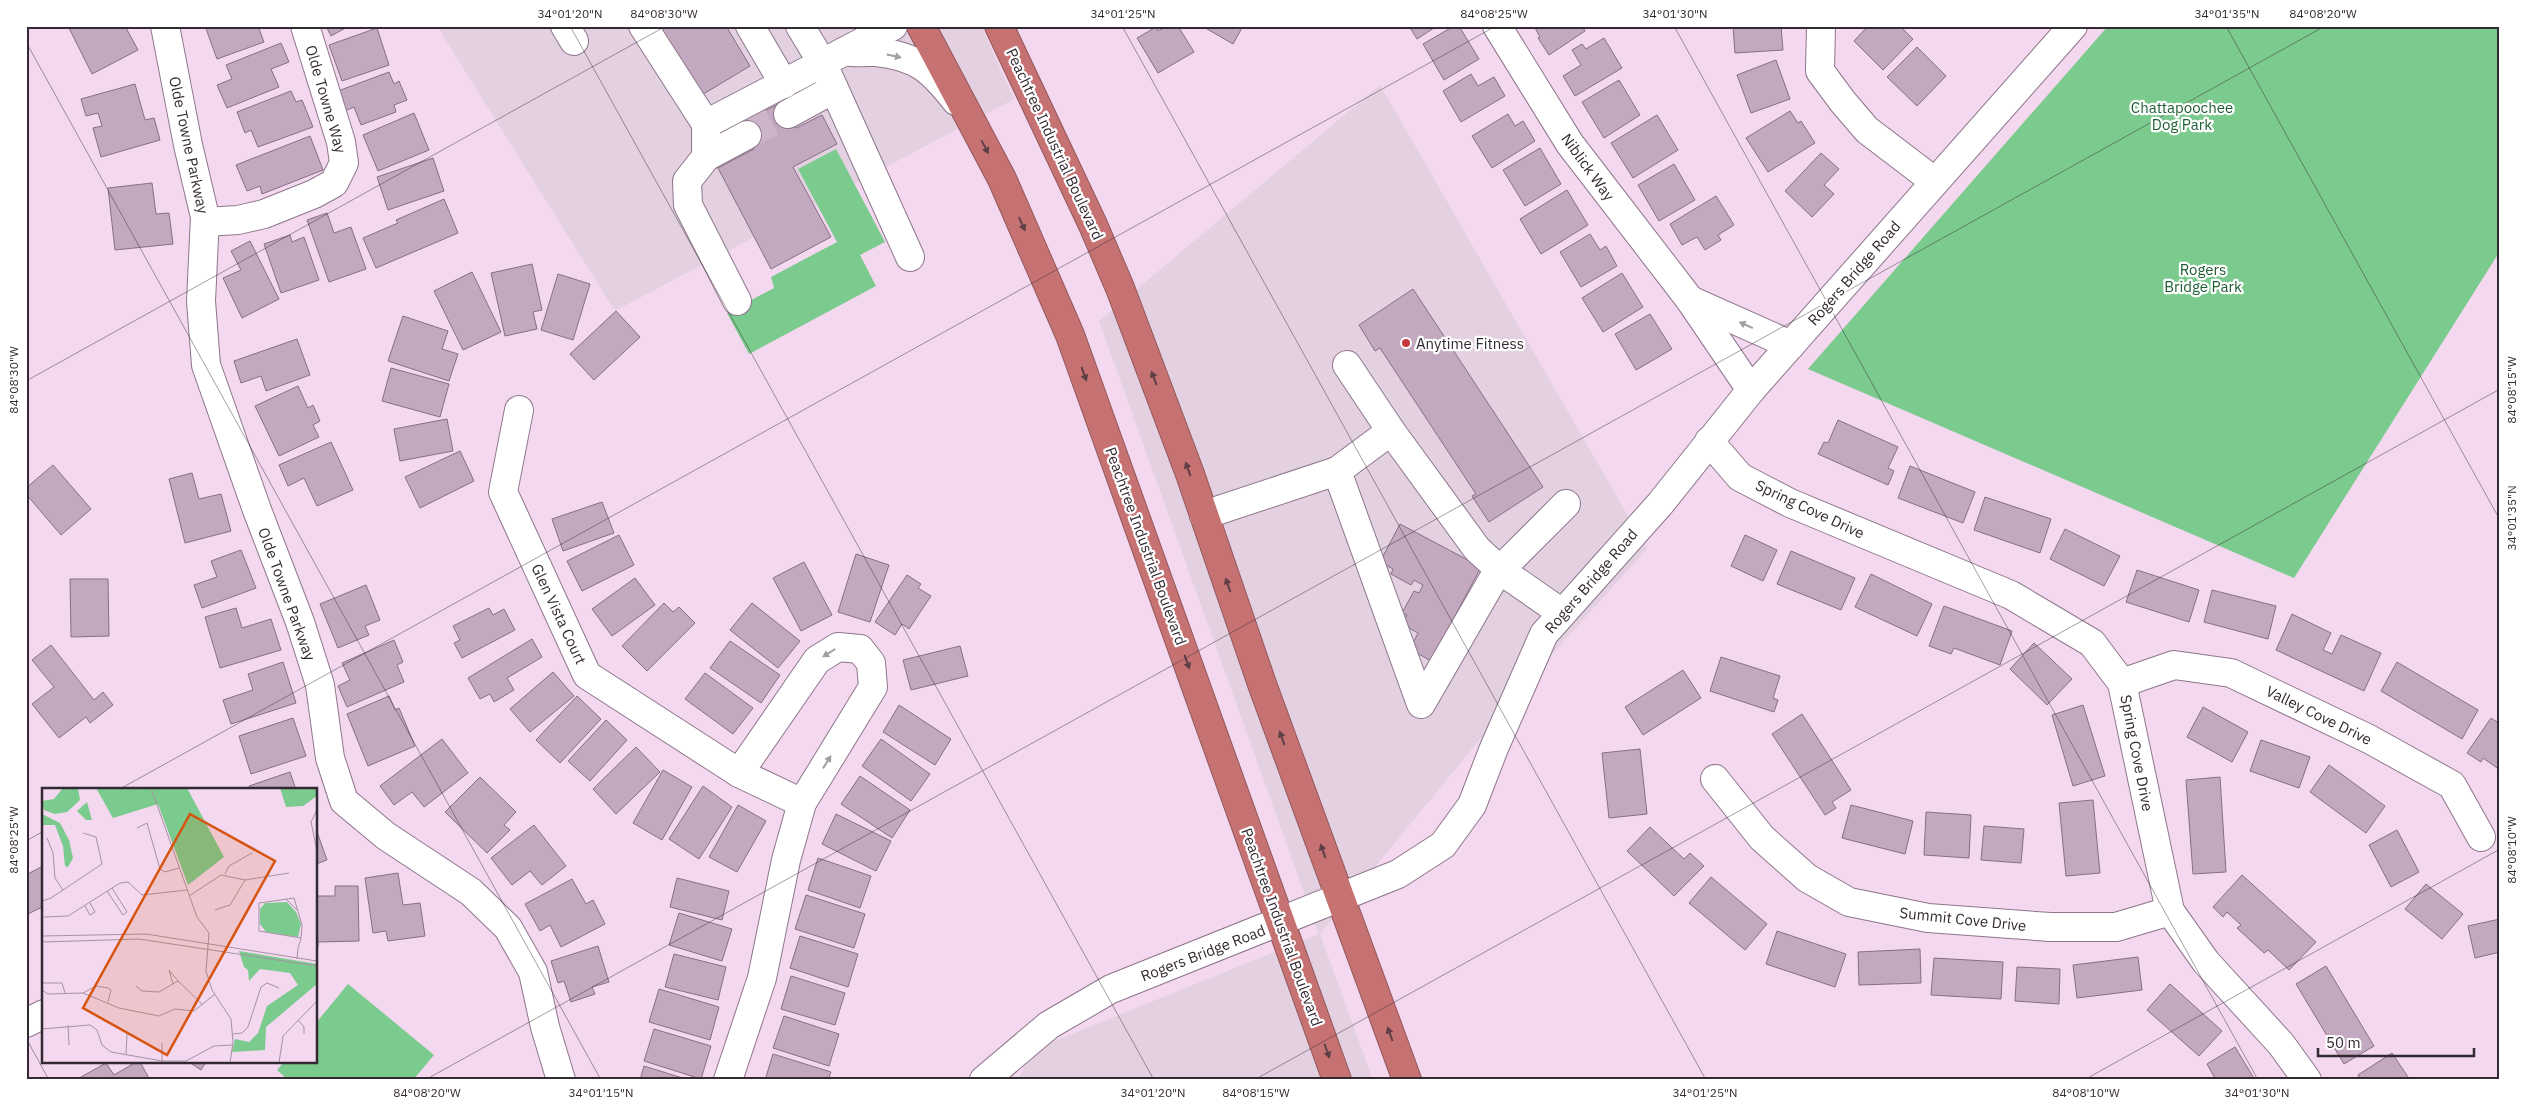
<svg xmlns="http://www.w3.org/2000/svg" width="2526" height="1106" font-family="'IBM Plex Sans',sans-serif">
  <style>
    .commercial { fill: #e3d1e2 }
    .green { fill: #7bca8e }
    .building { fill: #c2a9bf; stroke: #866f84 }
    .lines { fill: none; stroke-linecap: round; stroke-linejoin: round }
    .minor-tunnel { stroke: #cdb5c9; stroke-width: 28; stroke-dasharray: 28 14; stroke-linecap: butt }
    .minor-casing { stroke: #8d768b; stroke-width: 30 }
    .highway-casing { stroke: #93585c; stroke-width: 30 }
    .minor { stroke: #fff; stroke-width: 28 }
    .highway { stroke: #c67273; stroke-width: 28 }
    .oneway { fill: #a39fa3 }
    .oneway2 { fill: #5f3f46 }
    .ticks { fill: none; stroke: #332932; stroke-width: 1; stroke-opacity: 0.45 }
    .poi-dot { fill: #c7373e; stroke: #fff; stroke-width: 2 }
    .labels { text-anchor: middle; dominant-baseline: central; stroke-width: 4.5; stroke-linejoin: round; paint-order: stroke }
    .street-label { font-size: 15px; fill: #332932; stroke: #fff }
    .park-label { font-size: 15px; fill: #1e5d32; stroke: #fff }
    .poi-label { font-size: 15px; fill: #332932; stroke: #fff; text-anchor: start }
    .inset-road { fill: none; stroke: #a692a3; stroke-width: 1 }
    .view { fill: #d65410; fill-opacity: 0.15; stroke: #d65410; stroke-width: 2.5 }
    .inset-edge { fill: none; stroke: #332932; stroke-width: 2.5 }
    .neatline { fill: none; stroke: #332932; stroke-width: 2 }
    .ticks-label { font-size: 12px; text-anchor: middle; fill: #332932 }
  </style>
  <rect width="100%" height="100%" fill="#f3d8ef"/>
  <!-- commercial -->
  <g class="commercial">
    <polygon points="437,26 981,26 1014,99 615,311"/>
    <polygon points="1380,85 1647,549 1527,682 1320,934 1373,1080 1017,1080 1035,1049 1319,934 1099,321"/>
  </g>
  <!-- green -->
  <g class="green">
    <polygon points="2108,26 2500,26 2500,251 2294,578 1808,369"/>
    <polygon points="836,149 885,242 860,255 876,286 749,354 727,313 774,288 771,277 837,242 798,169"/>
    <polygon points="348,984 434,1055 413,1080 288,1080 277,1070 284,1062 316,1062 316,1023"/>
  </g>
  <!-- building -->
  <g class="building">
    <polygon points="68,26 125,26 138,50 92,74"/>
    <polygon points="205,26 258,26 264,42 217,59"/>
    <polygon points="326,26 349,26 331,36"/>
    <polygon points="657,26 726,26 750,66 700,96"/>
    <polygon points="1166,26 1178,26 1194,52 1158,73 1137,38 1156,27 1158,31"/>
    <polygon points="1202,26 1243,26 1233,44"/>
    <polygon points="1409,26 1437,26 1417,39"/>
    <polygon points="1454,26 1459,26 1479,59 1444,80 1423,44"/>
    <polygon points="1534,26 1582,26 1585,31 1549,55 1538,38 1540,37"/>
    <polygon points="1733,26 1781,26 1783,50 1735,53"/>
    <polygon points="1868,26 1900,26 1913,39 1883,70 1854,41"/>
    <polygon points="377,28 389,65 342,81 329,45"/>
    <polygon points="1604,38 1622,68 1575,96 1563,76 1581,65 1572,50 1582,44 1586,49"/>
    <polygon points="281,43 289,62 271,69 279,87 227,108 217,85 232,79 226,65"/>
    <polygon points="1917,47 1946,76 1917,106 1887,77"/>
    <polygon points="1776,60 1790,99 1751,113 1737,75"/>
    <polygon points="389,72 394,84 399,81 407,100 394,105 396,112 361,125 354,107 345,111 338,91"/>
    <polygon points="1471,74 1478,86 1494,77 1505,96 1461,122 1443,91"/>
    <polygon points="1619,80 1640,115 1604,138 1582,102"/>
    <polygon points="135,84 145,120 154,118 160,140 101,157 93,128 102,126 98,113 86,116 81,99"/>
    <polygon points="291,91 296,102 302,100 313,127 258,147 251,130 245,133 237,112"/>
    <polygon points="782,102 796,128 822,115 837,144 793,167 831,237 771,269 718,168 754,149 741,123"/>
    <polygon points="1790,111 1798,123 1801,121 1815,143 1768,172 1746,138"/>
    <polygon points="414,113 429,150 378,171 363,135"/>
    <polygon points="1508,114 1515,126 1523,121 1535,141 1492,168 1472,136"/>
    <polygon points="1657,115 1678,150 1633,178 1611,143"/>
    <polygon points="310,136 323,170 262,194 260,186 247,191 236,165"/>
    <polygon points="1540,148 1561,184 1525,206 1503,170"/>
    <polygon points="1821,153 1839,169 1824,185 1834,194 1812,217 1785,191"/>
    <polygon points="433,158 444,191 388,210 377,177"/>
    <polygon points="1674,164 1695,200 1659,221 1638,185"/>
    <polygon points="152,183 156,214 169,213 173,244 115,250 108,188"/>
    <polygon points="1567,190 1588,225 1541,254 1520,219"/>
    <polygon points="1716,196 1734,225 1718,235 1721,240 1705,250 1697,237 1682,245 1670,224"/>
    <polygon points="444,199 458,233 376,268 363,238 398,223 396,220"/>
    <polygon points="327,213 334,233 351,227 366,269 329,282 307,220"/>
    <polygon points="1590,234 1600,250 1606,246 1617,266 1581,287 1560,252"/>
    <polygon points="290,235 292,242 304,237 319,280 281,293 264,244"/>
    <polygon points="250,241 279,299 242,318 223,278 241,270 231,251"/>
    <polygon points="532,264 542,310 533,312 537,329 505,336 491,273"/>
    <polygon points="472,272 501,332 463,350 434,291"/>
    <polygon points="1622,273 1643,307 1603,332 1582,298"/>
    <polygon points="558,274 590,284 573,340 541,330"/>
    <polygon points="1413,289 1543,487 1489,522 1472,496 1476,494 1380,348 1375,351 1359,325"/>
    <polygon points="616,311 640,337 594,380 570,354"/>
    <polygon points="1650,314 1672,349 1636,370 1615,334"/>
    <polygon points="403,316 448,331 442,349 458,354 449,381 388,361"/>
    <polygon points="297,339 310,375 266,391 261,376 241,383 234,361"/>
    <polygon points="391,368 449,384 440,417 382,401"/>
    <polygon points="298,386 308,408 313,405 320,421 313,425 319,437 279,456 255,406"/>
    <polygon points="447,419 453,451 400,461 394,429"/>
    <polygon points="1838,420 1898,447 1888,468 1894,471 1888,485 1818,454 1824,442 1828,443"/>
    <polygon points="331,442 353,490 317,506 304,478 288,486 279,465"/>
    <polygon points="460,451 474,481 420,508 405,477"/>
    <polygon points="53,465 91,509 61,535 26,494 26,488"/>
    <polygon points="1910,466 1975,492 1963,523 1898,498"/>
    <polygon points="192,473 199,499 221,494 231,531 185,543 169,479"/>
    <polygon points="1985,497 2051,519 2040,553 1974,530"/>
    <polygon points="602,502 614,533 563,551 552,519"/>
    <polygon points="1400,524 1481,567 1431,661 1410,649 1418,633 1402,624 1407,615 1402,613 1414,591 1419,593 1423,585 1414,580 1411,585 1391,574 1393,569 1380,562"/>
    <polygon points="2065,529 2120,556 2104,586 2050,559"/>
    <polygon points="619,535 634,565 582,591 567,561"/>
    <polygon points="1745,535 1777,550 1763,581 1731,566"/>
    <polygon points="241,550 256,588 202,608 194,585 217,577 211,561"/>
    <polygon points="1791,551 1855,578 1841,610 1777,584"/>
    <polygon points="856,554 889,565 870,622 838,612"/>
    <polygon points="804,562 832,615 801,631 773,578"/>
    <polygon points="2137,570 2199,590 2189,622 2126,602"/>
    <polygon points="1871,574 1932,604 1917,636 1855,607"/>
    <polygon points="907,575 921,584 918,588 931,596 909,629 902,624 895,635 875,622"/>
    <polygon points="635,578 655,605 612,636 592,609"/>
    <polygon points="70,579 108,579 109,636 71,637"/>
    <polygon points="366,585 380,620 365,626 369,635 338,648 320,604"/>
    <polygon points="2212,590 2276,606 2268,639 2204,622"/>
    <polygon points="664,603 673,612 679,607 695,623 647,671 622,646"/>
    <polygon points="752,603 800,641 778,668 730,630"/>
    <polygon points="1944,606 2012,631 2000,665 1954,648 1951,654 1929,646"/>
    <polygon points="236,608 242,628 271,619 281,650 220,668 205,617"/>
    <polygon points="489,608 493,615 504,609 515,630 462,658 454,643 460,640 453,626"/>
    <polygon points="2292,614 2331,633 2323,650 2332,654 2341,635 2381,653 2364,691 2276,650"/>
    <polygon points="532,639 542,657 507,678 514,690 494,702 490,694 480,699 468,678"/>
    <polygon points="394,640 403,662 397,665 404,682 347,707 338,686 350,680 342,663"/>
    <polygon points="730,641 780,675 761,703 710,668"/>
    <polygon points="2034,643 2072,679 2047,705 2010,669"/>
    <polygon points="51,645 94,700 103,692 113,705 90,723 86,717 59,738 32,704 54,687 32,660"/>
    <polygon points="960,646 968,676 911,690 903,660"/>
    <polygon points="1721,657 1780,676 1773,698 1778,700 1774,712 1710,691"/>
    <polygon points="283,662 296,703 231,724 223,700 253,690 248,674"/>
    <polygon points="2397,662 2478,710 2462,739 2381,691"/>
    <polygon points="1683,670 1701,698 1643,735 1625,707"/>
    <polygon points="553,672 574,696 530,732 510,709"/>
    <polygon points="705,673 753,708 733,734 685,699"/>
    <polygon points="389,696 395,710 399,708 415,746 368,766 347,714"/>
    <polygon points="577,696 601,719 560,763 536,740"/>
    <polygon points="899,705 951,739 935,765 883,732"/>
    <polygon points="2083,705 2105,776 2073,786 2052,715"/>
    <polygon points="2203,707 2248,732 2232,762 2187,737"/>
    <polygon points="1802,714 1851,790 1832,802 1836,808 1825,815 1772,734"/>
    <polygon points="293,718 306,756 251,774 239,736"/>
    <polygon points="2491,718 2500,724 2500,770 2483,758 2481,762 2467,753"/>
    <polygon points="606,720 627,740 590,781 568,761"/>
    <polygon points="442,739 468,773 424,807 412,792 394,805 380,786"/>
    <polygon points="881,739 930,774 911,801 862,766"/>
    <polygon points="2261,740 2310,757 2299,788 2250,771"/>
    <polygon points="636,747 660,772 616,814 593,789"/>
    <polygon points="1640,749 1647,814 1609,818 1602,753"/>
    <polygon points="2329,765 2385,806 2366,833 2310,792"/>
    <polygon points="663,770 692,787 662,840 633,823"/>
    <polygon points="290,772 296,790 250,790 249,786"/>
    <polygon points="860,776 910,810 892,838 841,804"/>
    <polygon points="480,777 516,812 504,825 510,830 487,853 445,812"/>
    <polygon points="2220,777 2226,872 2193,874 2186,780"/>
    <polygon points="703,786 732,807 699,859 669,839"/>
    <polygon points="2093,800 2100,873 2066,876 2059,803"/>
    <polygon points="738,805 766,821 737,872 709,857"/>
    <polygon points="1851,805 1913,821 1905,854 1842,838"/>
    <polygon points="1926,812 1971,815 1969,858 1924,855"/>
    <polygon points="836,814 891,841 876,871 822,844"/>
    <polygon points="534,825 566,866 542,885 530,871 512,885 491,858"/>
    <polygon points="1984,826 2024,829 2021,863 1981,860"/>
    <polygon points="1650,827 1684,859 1690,853 1704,866 1674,896 1627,851"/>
    <polygon points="316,829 327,860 316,864"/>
    <polygon points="2397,830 2419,872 2391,887 2369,845"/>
    <polygon points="818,858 871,876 860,908 808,890"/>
    <polygon points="41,867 44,872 44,906 26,915 26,875"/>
    <polygon points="398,873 403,905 420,903 425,936 388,941 386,931 373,933 365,878"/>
    <polygon points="2242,875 2316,942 2289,970 2268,950 2264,953 2237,928 2241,925 2227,912 2223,917 2213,907"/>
    <polygon points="1711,877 1767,924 1745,950 1689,903"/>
    <polygon points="677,878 729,891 722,920 670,907"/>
    <polygon points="572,879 586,904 593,900 605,924 561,947 550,925 540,931 525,904"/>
    <polygon points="2426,884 2463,914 2442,939 2405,909"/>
    <polygon points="335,886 358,886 359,941 318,942 318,947 316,947 316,896 335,896"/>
    <polygon points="806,895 865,914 854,948 795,929"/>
    <polygon points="679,913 732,929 722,961 669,945"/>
    <polygon points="2500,919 2500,952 2475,958 2468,926"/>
    <polygon points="1777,931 1846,954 1835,987 1766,964"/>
    <polygon points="800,936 858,954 848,987 790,968"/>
    <polygon points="598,946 609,982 592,987 595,994 571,1002 564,981 558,983 551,961"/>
    <polygon points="1920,949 1921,983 1859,985 1858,952"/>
    <polygon points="674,954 726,967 718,1000 665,987"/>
    <polygon points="2138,957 2142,990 2077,998 2073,965"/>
    <polygon points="1934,958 2003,962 2001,999 1931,995"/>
    <polygon points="2326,966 2374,1046 2344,1064 2296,984"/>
    <polygon points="2017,967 2060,969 2059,1004 2015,1001"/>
    <polygon points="791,976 845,993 835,1025 781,1009"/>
    <polygon points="2170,984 2222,1031 2199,1056 2147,1010"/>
    <polygon points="659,989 719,1007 710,1040 649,1022"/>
    <polygon points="784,1016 839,1034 829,1066 773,1048"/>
    <polygon points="654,1029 711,1046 701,1079 644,1061"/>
    <polygon points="2235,1047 2255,1080 2216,1080 2207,1064"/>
    <polygon points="2392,1053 2410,1080 2361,1080 2358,1075"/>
    <polygon points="773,1054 831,1072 828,1080 765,1080"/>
    <polygon points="136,1062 140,1062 150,1080 82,1080 81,1077 106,1063 114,1075"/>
    <polygon points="189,1062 206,1062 201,1070"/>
    <polygon points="644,1066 689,1080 640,1080"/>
  </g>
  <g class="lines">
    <!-- minor-tunnel -->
    <polyline class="minor-tunnel" points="747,135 788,114"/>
    <!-- minor casing -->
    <g class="minor-casing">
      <g id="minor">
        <polyline points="165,26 188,145 205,217 201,301 206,365 257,510 300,622 320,685 330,758 344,801 386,836 471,892 508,928 533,972 545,1027 561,1080"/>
        <polyline points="565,26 574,41"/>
        <polyline points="643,26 706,124 893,26"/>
        <polyline points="750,26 784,84"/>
        <polyline points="800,26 823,64 910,257"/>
        <polyline points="1497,26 1570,144 1690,300 1751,390"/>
        <polyline points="1821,26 1820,71 1843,102 1867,130 1934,181"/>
        <path d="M845 51C854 53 866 52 876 52 917 56 932 70 956 101"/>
        <polyline points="788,114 834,89"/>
        <polyline points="706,124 706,157 687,181 688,205 737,301"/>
        <polyline points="706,157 747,135"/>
        <polyline points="205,222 238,220 264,214 314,194 334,183 344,163 341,142 305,26"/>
        <polyline points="1690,300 1791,345"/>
        <polyline points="1347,365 1391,431"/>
        <polyline points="519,410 503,492 587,675 739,773 802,803 786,860 762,978 728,1080"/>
        <polyline points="1709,441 1740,477 1790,503 2011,595 2092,643 2122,683 2170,911 2206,962 2281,1044 2307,1080"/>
        <polyline points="1337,471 1391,431 1477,549 1500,570 1562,613"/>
        <polyline points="1204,515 1337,471 1421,704 1496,574 1566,504"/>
        <polyline points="2122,683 2174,665 2231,673 2369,739 2452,785 2481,837"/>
        <polyline points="739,773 817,660 838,647 860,649 871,663 873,687 802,803"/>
        <polyline points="1715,779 1762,838 1807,878 1849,902 1928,918 2050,927 2116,927 2170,911"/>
        <polyline points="26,1023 44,1014"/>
        <polyline points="984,1080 1049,1025 1111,989 1398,874 1443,845 1472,805 1494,748 1544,634 1660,504 1751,390 2073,26"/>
      </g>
    </g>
    <!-- highway casing -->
    <g class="highway-casing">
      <g id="highway">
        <polyline points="921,26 1002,179 1070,335 1337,1080"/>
        <polyline points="999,26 1093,225 1120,288 1190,474 1262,684 1407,1080"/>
      </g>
    </g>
    <!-- minor -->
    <use href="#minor" class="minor"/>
    <!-- highway -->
    <use href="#highway" class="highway"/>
  </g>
  <!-- one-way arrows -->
  <defs><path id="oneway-solid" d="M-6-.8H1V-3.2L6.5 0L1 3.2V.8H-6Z" transform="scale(1.25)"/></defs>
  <g class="oneway">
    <use href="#oneway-solid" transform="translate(894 56) rotate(12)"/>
    <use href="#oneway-solid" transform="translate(1746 325) rotate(-156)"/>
    <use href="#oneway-solid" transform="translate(829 653) rotate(148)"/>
    <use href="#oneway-solid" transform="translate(827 762) rotate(-58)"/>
  </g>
  <g class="oneway2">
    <use href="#oneway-solid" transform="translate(985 147) rotate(62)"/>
    <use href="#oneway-solid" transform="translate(1022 224) rotate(66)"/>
    <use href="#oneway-solid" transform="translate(1084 374) rotate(70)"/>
    <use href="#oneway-solid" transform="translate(1154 378) rotate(-111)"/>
    <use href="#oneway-solid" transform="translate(1188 469) rotate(-110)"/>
    <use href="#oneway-solid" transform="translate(1228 585) rotate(-109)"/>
    <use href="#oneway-solid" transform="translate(1187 662) rotate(70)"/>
    <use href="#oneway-solid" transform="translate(1282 738) rotate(-110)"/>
    <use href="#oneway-solid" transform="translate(1323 851) rotate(-110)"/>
    <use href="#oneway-solid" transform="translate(1390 1034) rotate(-110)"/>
    <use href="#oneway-solid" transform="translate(1327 1051) rotate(70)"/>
  </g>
  <!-- ticks -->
  <path class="ticks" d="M570 26 1154 1080M1122 26 1706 1080M1674 26 2258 1080M2226 26 2500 520M26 42 601 1080M26 381 666 26M118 790 1496 26M26 841 44 831M26 1038 49 1080M425 1080 2325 26M1254 1080 2500 389M2084 1080 2500 849"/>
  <!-- markers -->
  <circle class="poi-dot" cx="1406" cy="343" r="5"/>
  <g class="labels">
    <!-- street labels -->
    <g class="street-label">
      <text transform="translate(326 99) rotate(74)">Olde Towne Way</text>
      <text transform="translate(1055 144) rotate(65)">Peachtree Industrial Boulevard</text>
      <text transform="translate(189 145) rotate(78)">Olde Towne Parkway</text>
      <text transform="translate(1588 167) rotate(54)">Niblick Way</text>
      <text transform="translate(1854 273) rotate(-49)">Rogers Bridge Road</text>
      <text transform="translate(1810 509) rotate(25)">Spring Cove Drive</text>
      <text transform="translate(1146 546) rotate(70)">Peachtree Industrial Boulevard</text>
      <text transform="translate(1591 581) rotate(-49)">Rogers Bridge Road</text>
      <text transform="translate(287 594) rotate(70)">Olde Towne Parkway</text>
      <text transform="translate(559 614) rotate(65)">Glen Vista Court</text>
      <text transform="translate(2319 715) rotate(26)">Valley Cove Drive</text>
      <text transform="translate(2137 753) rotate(79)">Spring Cove Drive</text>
      <text transform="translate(1963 919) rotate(6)">Summit Cove Drive</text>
      <text transform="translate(1282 927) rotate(70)">Peachtree Industrial Boulevard</text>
      <text transform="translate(1203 953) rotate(-21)">Rogers Bridge Road</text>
    </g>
    <!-- park labels -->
    <g class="park-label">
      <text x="2182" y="107">Chattapoochee<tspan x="2182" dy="17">Dog Park</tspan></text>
      <text x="2203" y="269">Rogers<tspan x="2203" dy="17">Bridge Park</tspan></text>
    </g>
    <!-- poi labels -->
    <g class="poi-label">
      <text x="1416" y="343">Anytime Fitness</text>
    </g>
  </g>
  <!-- overview -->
  <g transform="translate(42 788)">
    <rect width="275" height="275" fill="#f3d8ef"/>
    <path d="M21 0H36L38 12 25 24 13 26 2 22 0 13 12 11ZM54 0H145L182 69 146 97 116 16 71 30ZM238 0H275V8L261 18 244 19ZM45 14 50 32H44L35 23ZM0 26 18 35 27 52 31 70 26 79 23 78 21 58 13 37H0ZM245 114 254 124 259 136 256 149 224 144 218 136V121L223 115ZM197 163 275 176V196L224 239 223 262 190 264 193 251 207 254 216 245 225 218 256 197 248 185 218 181 207 193 206 182 202 179Z" fill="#7bca8e"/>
    <path class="inset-road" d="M109 0 155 129 167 145 164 183 170 202 189 231 191 254 188 275M275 22 269 34 275 63M95 40 105 35 118 81 123 84 137 80M5 50 11 65 13 90 21 102M183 86 187 78 210 65M65 103 81 127 85 124 70 100M147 108 179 87 203 92 247 85M244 111 255 122M0 113 9 110 60 76 54 49 41 45M43 118 48 127 53 124 48 115M173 122 188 117 203 92M2 129 26 128 78 95 86 94 100 107 145 102M0 148 104 146 275 173M0 154 97 151 275 178M255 171 256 160 258 154 259 150 260 137 252 110 217 115V143L259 150M0 195H20L23 205M131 196 127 182 136 193M94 198 100 203 117 204 136 193 161 217M0 202 6 206 41 205 77 220 117 228 133 221 152 223 173 206M41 205 54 198 66 200 69 202 66 214M256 232 262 239V246M26 237 27 257M0 241 48 237 55 242 60 257 69 264 120 273H144L172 258 191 257M191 246 200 245 206 239 219 199 225 195 237 200M84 267 85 246M120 273V255M237 275 241 248 275 213"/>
    <path class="view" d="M148 26 233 73 125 267 41 220Z"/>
    <rect width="275" height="275" class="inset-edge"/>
  </g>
  <!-- border -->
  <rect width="2526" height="1106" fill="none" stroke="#ffffff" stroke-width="55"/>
  <!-- scale -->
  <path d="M2318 1048v8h156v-8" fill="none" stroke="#332932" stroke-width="2.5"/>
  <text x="2326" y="1048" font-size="15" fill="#332932" stroke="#ffffff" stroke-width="4" paint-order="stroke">50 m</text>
  <rect x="28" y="28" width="2470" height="1050" class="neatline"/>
  <g class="ticks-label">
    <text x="570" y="18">34°01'20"N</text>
    <text x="664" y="18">84°08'30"W</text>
    <text x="1123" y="18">34°01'25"N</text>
    <text x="1494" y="18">84°08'25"W</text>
    <text x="1675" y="18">34°01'30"N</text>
    <text x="2227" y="18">34°01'35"N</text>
    <text x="2323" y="18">84°08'20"W</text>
    <text transform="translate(14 380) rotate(-90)" y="4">84°08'30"W</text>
    <text transform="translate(2512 390) rotate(-90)" y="4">84°08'15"W</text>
    <text transform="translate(2512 518) rotate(-90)" y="4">34°01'35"N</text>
    <text transform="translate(14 840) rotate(-90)" y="4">84°08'25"W</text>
    <text transform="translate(2512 850) rotate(-90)" y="4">84°08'10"W</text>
    <text x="427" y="1097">84°08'20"W</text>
    <text x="601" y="1097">34°01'15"N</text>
    <text x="1153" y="1097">34°01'20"N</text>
    <text x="1256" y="1097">84°08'15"W</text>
    <text x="1705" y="1097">34°01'25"N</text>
    <text x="2086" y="1097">84°08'10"W</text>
    <text x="2257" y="1097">34°01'30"N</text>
  </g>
</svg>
